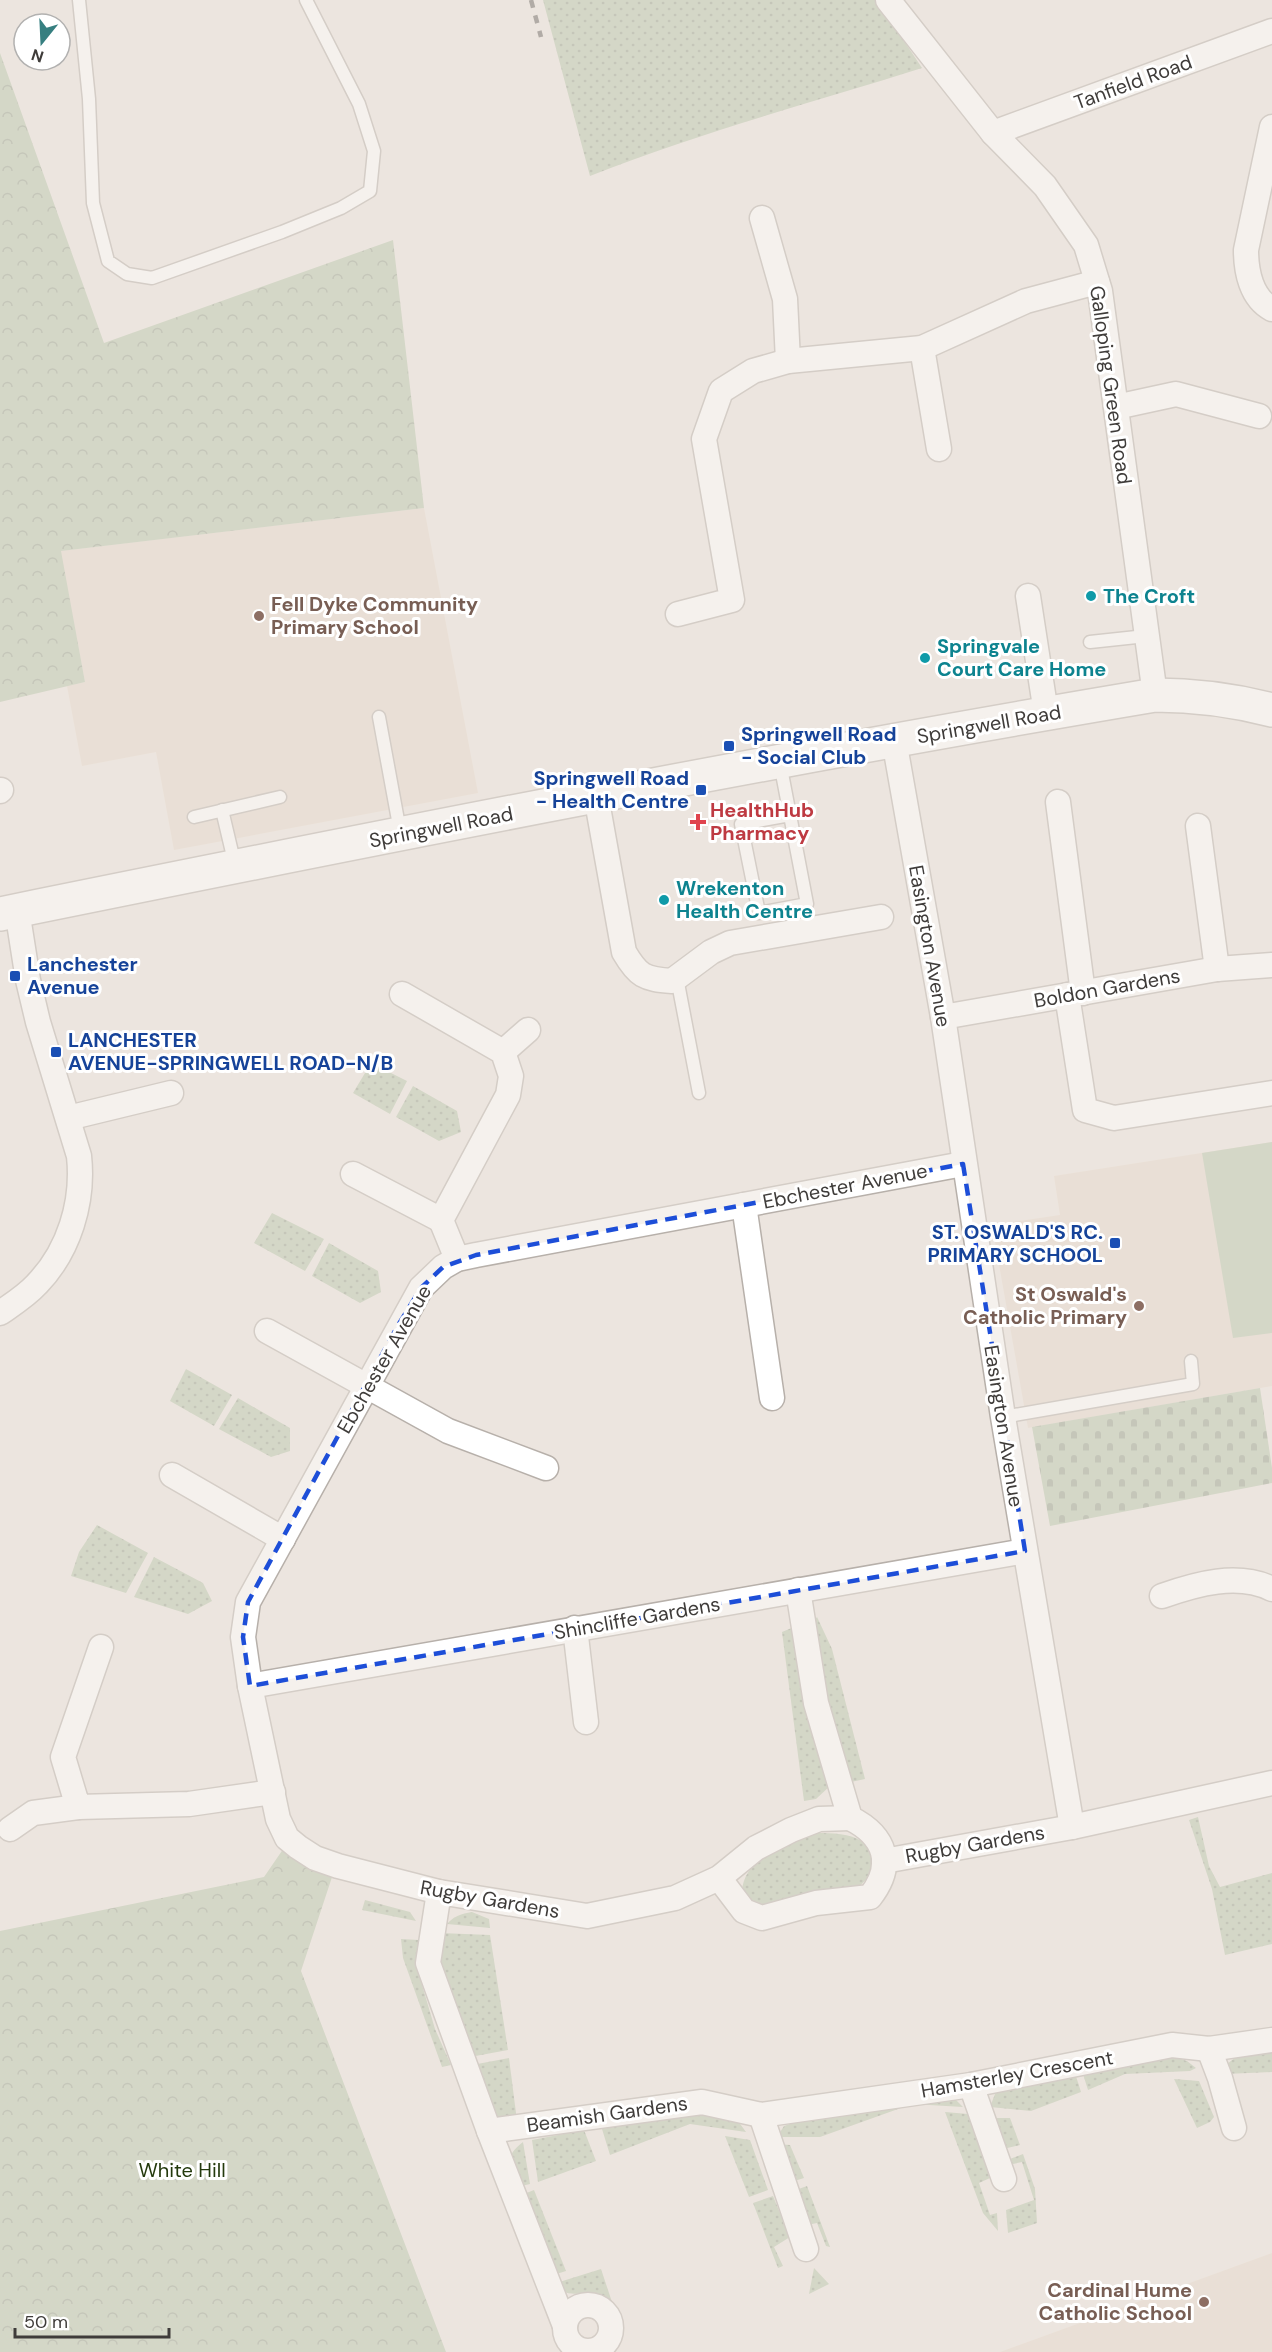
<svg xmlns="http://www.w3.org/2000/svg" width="1272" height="2352" font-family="'DM Sans',sans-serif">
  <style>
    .built { fill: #e5d8cc }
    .grass { fill: url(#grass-dots) }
    .forest { fill: url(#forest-crowns) }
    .cemetery { fill: url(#cemetery-stones) }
    .pitch { fill: #b6c5ac }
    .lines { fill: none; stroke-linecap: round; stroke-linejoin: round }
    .service-casing { stroke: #b7b0aa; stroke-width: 15 }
    .minor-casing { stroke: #b7b0aa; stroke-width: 27 }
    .secondary-casing { stroke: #b7b0aa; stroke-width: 36 }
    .service { stroke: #fff; stroke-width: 12 }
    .minor { stroke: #fff; stroke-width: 24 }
    .secondary { stroke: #fff; stroke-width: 33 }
    .rail { stroke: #696562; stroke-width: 4.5; stroke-dasharray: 8 8; stroke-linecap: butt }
    .marked { fill: none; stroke: #1d4ed8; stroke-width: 4.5; stroke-dasharray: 12 8; stroke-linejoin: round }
    .culture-dot { fill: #0f9aa8; stroke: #fff; stroke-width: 2 }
    .education-dot { fill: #8d6e63; stroke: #fff; stroke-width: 2 }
    .transit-dot { fill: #1a4fb4; stroke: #fff; stroke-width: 2 }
    .health-dot { fill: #e0444e; stroke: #fff; stroke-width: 2 }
    .labels { text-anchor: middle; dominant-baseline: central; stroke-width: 6; stroke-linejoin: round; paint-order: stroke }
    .street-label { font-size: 20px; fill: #3f3c3a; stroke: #fff }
    .culture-label { font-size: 20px; font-weight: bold; fill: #0d838f; stroke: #fff; text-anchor: start }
    .education-label { font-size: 20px; font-weight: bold; fill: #785e54; stroke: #fff; text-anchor: end }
    .transit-label { font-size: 20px; font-weight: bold; fill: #164399; stroke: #fff; text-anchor: start }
    .health-label { font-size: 20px; font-weight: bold; fill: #be3a42; stroke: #fff; text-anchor: start }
    .park-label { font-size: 20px; fill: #243a0d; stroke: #fff }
  </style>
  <defs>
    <pattern id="grass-dots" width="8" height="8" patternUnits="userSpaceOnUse" patternTransform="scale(1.5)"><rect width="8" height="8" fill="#b6c5ac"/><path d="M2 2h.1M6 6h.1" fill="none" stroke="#95a18d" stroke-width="1.8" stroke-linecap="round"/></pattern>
    <pattern id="forest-crowns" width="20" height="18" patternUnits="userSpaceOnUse" patternTransform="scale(1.5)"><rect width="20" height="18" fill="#b6c5ac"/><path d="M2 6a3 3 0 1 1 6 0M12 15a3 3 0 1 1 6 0" fill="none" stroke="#95a18d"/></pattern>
    <pattern id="cemetery-stones" width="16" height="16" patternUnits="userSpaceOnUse" patternTransform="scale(1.5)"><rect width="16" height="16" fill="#b6c5ac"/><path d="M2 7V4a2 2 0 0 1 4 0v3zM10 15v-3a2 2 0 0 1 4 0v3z" fill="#95a18d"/></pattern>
  </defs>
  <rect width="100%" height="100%" fill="#ece5df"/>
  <!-- built -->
  <g class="built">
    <polygon points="424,508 478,793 174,850 156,752 82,766 67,686 85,682 60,551"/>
    <polygon points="1272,1142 1272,1386 1028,1428 992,1225 1060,1215 1054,1176"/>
    <polygon points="1272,2253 1272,2352 1000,2352"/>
  </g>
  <!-- grass -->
  <g class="grass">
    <path d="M543 0H877L922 68C811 103 698 133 590 176Z"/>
    <polygon points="371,1063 407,1081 390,1114 353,1093"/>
    <polygon points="413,1086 457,1111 461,1132 439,1141 396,1117"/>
    <polygon points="272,1213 324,1239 305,1271 254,1243"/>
    <polygon points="329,1243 378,1271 381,1292 360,1303 312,1276"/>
    <polygon points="186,1369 232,1395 214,1426 170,1401"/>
    <polygon points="238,1398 290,1428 290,1451 271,1457 219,1429"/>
    <polygon points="97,1525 148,1553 126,1593 71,1576 79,1552"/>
    <polygon points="154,1557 203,1583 212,1601 188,1614 134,1597"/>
    <polygon points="817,1617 832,1649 865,1779 851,1782 837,1739 812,1623"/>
    <polygon points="794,1627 830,1786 816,1799 804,1801 782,1632"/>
    <polygon points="1198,1817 1209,1866 1220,1887 1272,1873 1272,1944 1225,1955 1212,1889 1189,1820"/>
    <path d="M816 1833C832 1833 850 1833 863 1842 883 1856 872 1879 855 1889L765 1905 749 1899 742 1892C743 1857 789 1843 816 1833Z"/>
    <polygon points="365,1900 410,1912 416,1921 362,1910"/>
    <path d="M472 1912 489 1919 490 1928 447 1924C454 1916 461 1914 472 1912Z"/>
    <polygon points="440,1933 490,1935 508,2050 470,2057 440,1967"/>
    <polygon points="401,1939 419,1940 420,1978 435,2029 451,2065 442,2067 403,1958"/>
    <polygon points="1272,2050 1272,2072 1225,2074 1227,2064 1236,2057"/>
    <polygon points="1172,2056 1187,2061 1196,2068 1190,2071 1125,2074 1088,2090 1082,2071"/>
    <polygon points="509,2058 517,2121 505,2122 493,2116 472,2065"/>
    <polygon points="1075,2073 1081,2092 1031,2111 990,2107 995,2094 1005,2085"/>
    <polygon points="1174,2079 1199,2081 1214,2117 1210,2122 1197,2128"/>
    <polygon points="953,2097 963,2107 912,2104 820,2137 777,2137 784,2126 801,2120"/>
    <polygon points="945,2112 968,2114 990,2178 979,2183 990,2215 997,2213 998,2231 983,2213"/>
    <polygon points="711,2113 738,2121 746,2132 690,2124 610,2155 602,2129 669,2117"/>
    <polygon points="992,2118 1010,2118 1020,2145 1003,2149"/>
    <polygon points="584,2130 596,2161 538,2182 532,2140"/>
    <polygon points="725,2136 750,2140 768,2190 749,2197"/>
    <path d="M523 2142 530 2184 517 2187C509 2167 503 2157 523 2142Z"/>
    <polygon points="776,2144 790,2145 804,2178 791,2182"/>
    <polygon points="1023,2154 1035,2189 1037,2223 1008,2233 1006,2210 1034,2200 1022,2162 1013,2164 1007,2160"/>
    <polygon points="807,2186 830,2247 826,2246 817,2223 807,2225 793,2191"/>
    <polygon points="534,2190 566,2271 550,2276 519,2196"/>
    <polygon points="773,2196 790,2237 774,2247 783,2266 778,2268 753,2203"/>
    <polygon points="814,2268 829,2284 809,2294"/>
    <path d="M601 2269 613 2305C607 2301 602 2296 595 2295 579 2291 566 2299 553 2284Z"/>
  </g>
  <!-- forest -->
  <g class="forest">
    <polygon points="0,53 104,343 393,240 424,508 61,551 85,682 0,702"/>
    <polygon points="288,1842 335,1868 301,1971 446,2352 0,2352 0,1931 264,1877"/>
  </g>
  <!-- cemetery -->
  <polygon class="cemetery" points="1260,1388 1272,1468 1272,1483 1050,1526 1032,1427"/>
  <!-- pitch -->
  <polygon class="pitch" points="1272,1142 1272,1333 1233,1338 1202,1153"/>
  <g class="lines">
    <!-- service casing -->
    <g class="service-casing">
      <g id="service">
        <polyline points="79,0 89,99 93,203 108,261 127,274 152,278 282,232 341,208 370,191 374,151 359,104 306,0"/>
        <polyline points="1090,642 1146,636"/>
        <polyline points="379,717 400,831"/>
        <polyline points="780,763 807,904 759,913 741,824 790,815"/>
        <polyline points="222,810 235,865"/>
        <polyline points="194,817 280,797"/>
        <polyline points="677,978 699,1093"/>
        <polyline points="1003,1417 1193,1384 1191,1361"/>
      </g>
    </g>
    <!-- minor casing -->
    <g class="minor-casing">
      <g id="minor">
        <polyline points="888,0 993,133 1045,186 1086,245 1100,291 1155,695"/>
        <path d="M1272 127 1246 250C1246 271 1251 298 1272 309"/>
        <polyline points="993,133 1272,31"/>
        <polyline points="762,218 785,299 788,361"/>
        <polyline points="922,348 939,449"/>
        <polyline points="1116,407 1176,394 1259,416"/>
        <polyline points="1028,596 1046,713"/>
        <polyline points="678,614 732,600 704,439 721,391 753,371 788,361 922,348 1026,301 1097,282"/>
        <polyline points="894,740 943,1017 1003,1417 1072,1827"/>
        <polyline points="0,791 1,790"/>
        <path d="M596 796 624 952C638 976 644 979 672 981L711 952 730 943 881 917"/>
        <polyline points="1058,802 1083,993"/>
        <polyline points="1198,826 1217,969"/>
        <polyline points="402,994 503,1052 511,1076 508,1095 441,1220 457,1259"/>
        <polyline points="1067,995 1085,1110 1114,1118 1272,1093"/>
        <polyline points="943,1017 1217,969 1272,965"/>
        <polyline points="503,1052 528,1030"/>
        <polyline points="68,1118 171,1093"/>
        <polyline points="353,1174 441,1220"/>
        <polyline points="744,1205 772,1398"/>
        <path d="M0 1313C13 1304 26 1296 37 1284 69 1251 84 1202 79 1156L38 1022 28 980 17 910"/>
        <polyline points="267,1331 448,1431 546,1468"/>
        <polyline points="172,1475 283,1539"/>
        <path d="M1162 1596C1196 1584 1238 1572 1272 1589"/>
        <polyline points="575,1628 586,1722"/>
        <polyline points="101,1647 63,1757 78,1807 189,1804 273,1792"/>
        <polyline points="250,1686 1025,1551"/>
        <polyline points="850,1818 819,1819 791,1830 756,1848 719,1878 675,1898 587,1916 439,1892 338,1866 315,1858 298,1847 287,1838 278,1819 250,1686 243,1637 248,1602 421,1288 443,1267 457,1259 476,1255 963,1164"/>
        <polyline points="10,1829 33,1813 78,1807"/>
        <polyline points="884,1861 1072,1827 1272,1783"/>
        <path d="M719 1878 744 1911 762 1918 816 1903 870 1897C895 1865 886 1836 850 1818L816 1703 798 1590"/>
        <polyline points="439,1892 428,1963 489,2131 565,2326"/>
        <polyline points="1209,2049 1220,2078 1234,2128"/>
        <polyline points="971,2085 1004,2179"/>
        <polyline points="761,2115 806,2249"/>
        <polyline points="489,2131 702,2102 761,2115 971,2085 1172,2045 1209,2049 1272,2040"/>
        <circle cx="588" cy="2328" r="23"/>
      </g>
    </g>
    <!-- secondary casing -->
    <g class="secondary-casing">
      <path id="secondary" d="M0 914C384 836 768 760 1155 695 1195 695 1233 700 1272 710"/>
    </g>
    <!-- service -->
    <use href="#service" class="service"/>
    <!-- minor -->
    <use href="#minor" class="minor"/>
    <!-- secondary -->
    <use href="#secondary" class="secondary"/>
    <!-- rail -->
    <polyline class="rail" points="531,0 541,37"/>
  </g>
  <!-- marked area -->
  <path d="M0 0H1272V2352H0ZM963 1164 1025 1551 250 1686 243 1637 248 1602 397 1327 421 1288 443 1267 476 1255Z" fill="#ece5df" fill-opacity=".55" fill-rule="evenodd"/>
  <path class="marked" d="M963 1164 1025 1551 250 1686 243 1637 248 1602 397 1327 421 1288 443 1267 476 1255Z"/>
  <!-- markers -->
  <g class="culture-dot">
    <circle cx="1091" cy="596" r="6"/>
    <circle cx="925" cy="658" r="6"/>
    <circle cx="664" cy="900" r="6"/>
  </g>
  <g class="education-dot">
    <circle cx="259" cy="616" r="6"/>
    <circle cx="1139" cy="1306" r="6"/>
    <circle cx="1204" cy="2302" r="6"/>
  </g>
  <g class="transit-dot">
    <rect x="723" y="740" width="12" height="12" rx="3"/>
    <rect x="695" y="784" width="12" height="12" rx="3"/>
    <rect x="9" y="970" width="12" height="12" rx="3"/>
    <rect x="50" y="1046" width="12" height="12" rx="3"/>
    <rect x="1109" y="1237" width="12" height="12" rx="3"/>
  </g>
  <path class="health-dot" d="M695 813h6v6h6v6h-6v6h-6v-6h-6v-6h6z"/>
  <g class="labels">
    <!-- street labels -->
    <g class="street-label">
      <text transform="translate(1133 82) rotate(-20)">Tanfield Road</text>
      <text transform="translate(1111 385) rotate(82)">Galloping Green Road</text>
      <text transform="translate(989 724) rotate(-10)">Springwell Road</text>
      <text transform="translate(441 827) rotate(-11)">Springwell Road</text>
      <text transform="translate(930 946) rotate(80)">Easington Avenue</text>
      <text transform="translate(1107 988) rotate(-10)">Boldon Gardens</text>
      <text transform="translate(845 1186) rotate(-11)">Ebchester Avenue</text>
      <text transform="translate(384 1359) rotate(-60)">Ebchester Avenue</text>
      <text transform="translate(1004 1426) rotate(81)">Easington Avenue</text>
      <text transform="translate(637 1618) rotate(-10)">Shincliffe Gardens</text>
      <text transform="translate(975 1844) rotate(-10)">Rugby Gardens</text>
      <text transform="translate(490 1899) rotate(10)">Rugby Gardens</text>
      <text transform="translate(1017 2074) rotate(-10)">Hamsterley Crescent</text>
      <text transform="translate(607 2114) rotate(-8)">Beamish Gardens</text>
    </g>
    <!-- culture labels -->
    <g class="culture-label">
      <text x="1103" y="596">The Croft</text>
      <text x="937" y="646">Springvale<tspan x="937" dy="23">Court Care Home</tspan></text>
      <text x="676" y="888">Wrekenton<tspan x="676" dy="23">Health Centre</tspan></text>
    </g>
    <!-- education labels -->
    <g class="education-label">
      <text x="271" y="604" text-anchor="start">Fell Dyke Community<tspan x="271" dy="23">Primary School</tspan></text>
      <text x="1127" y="1294">St Oswald's<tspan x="1127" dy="23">Catholic Primary</tspan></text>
      <text x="1192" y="2290">Cardinal Hume<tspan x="1192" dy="23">Catholic School</tspan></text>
    </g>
    <!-- transit labels -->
    <g class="transit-label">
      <text x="741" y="734">Springwell Road<tspan x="741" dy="23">- Social Club</tspan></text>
      <text x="689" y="778" text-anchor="end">Springwell Road<tspan x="689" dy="23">- Health Centre</tspan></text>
      <text x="27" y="964">Lanchester<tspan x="27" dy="23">Avenue</tspan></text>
      <text x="68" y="1040">LANCHESTER<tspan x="68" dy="23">AVENUE-SPRINGWELL ROAD-N/B</tspan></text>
      <text x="1103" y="1232" text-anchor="end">ST. OSWALD'S RC.<tspan x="1103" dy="23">PRIMARY SCHOOL</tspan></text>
    </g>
    <!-- health labels -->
    <g class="health-label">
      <text x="710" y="810">HealthHub<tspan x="710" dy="23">Pharmacy</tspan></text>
    </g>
    <!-- park labels -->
    <g class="park-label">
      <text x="182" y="2170">White Hill</text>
    </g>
  </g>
  <!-- north arrow -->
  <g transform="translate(42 42) rotate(198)"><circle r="28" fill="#ffffff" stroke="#b2b1b0" stroke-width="1.5"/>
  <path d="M0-4.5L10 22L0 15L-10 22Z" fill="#367f80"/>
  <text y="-9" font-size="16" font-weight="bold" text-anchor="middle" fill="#3f3c3a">N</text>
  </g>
  <!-- scale -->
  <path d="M15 2328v9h154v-9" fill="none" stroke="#3f3c3a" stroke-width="3"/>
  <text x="24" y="2328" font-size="18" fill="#3f3c3a" stroke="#ffffff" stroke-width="4.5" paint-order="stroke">50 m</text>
</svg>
